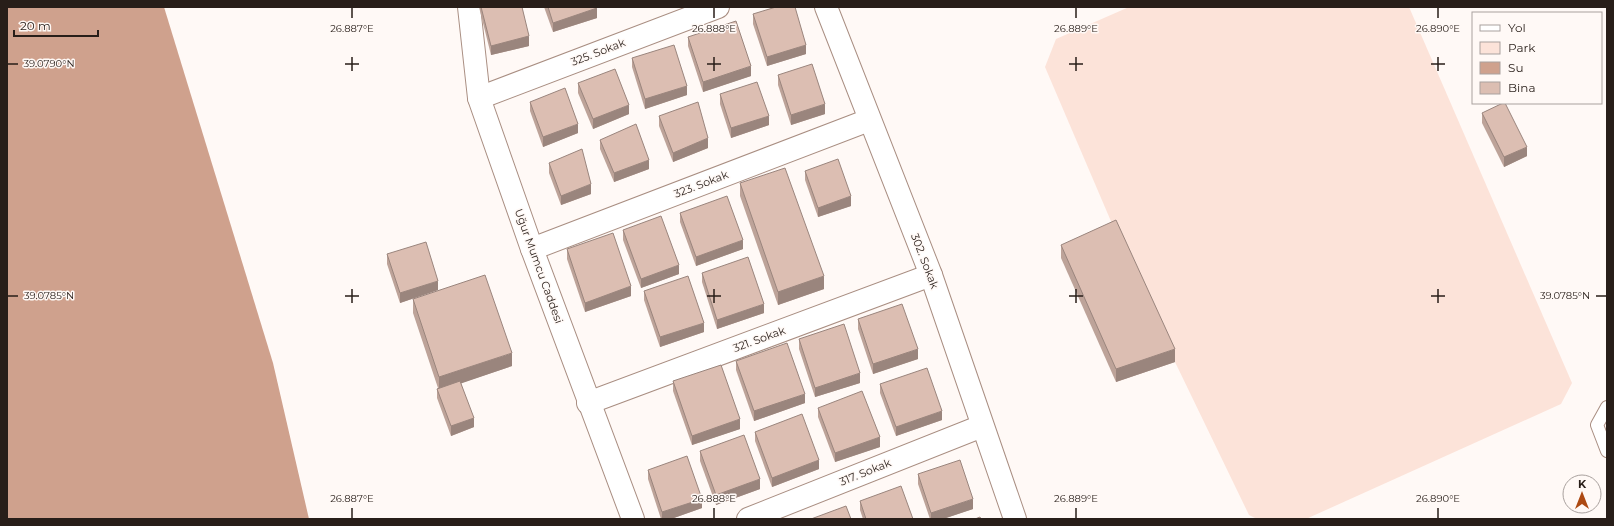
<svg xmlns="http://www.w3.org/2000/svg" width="1614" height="526" font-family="Montserrat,sans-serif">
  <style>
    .park { fill: #fce3d9 }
    .water { fill: #cfa18d }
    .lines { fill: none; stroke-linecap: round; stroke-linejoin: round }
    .service-casing { stroke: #a98e82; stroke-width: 14 }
    .minor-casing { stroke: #a98e82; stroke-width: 24 }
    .tertiary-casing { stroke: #a98e82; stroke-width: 24 }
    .service { stroke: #fff; stroke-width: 12 }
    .minor { stroke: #fff; stroke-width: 22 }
    .tertiary { stroke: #fff; stroke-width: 22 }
    .wall { fill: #bda399 }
    .shaded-wall { fill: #9a857d }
    .building { fill: #dcbeb2; stroke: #9a857d }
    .ticks { fill: none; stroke: #281e19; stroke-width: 1.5 }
    .labels { text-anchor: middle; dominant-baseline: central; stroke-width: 3; stroke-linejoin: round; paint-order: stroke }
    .street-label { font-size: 11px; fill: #281e19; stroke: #fff9f6 }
    .ticks-label { font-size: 10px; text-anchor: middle; fill: #281e19; stroke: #fff9f6; stroke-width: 3; stroke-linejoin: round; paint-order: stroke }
  </style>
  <rect width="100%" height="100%" fill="#fff9f6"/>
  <!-- park -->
  <polygon class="park" points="1129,7 1409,7 1572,383 1561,404 1306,519 1257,519 1249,515 1175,362 1116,233 1045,67 1056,39"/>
  <!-- water -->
  <polygon class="water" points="7,7 164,7 273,363 309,519 7,519"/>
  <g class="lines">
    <!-- service casing -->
    <g class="service-casing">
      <polyline id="service" points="1607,407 1597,425 1607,451"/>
    </g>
    <!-- minor casing -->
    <g class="minor-casing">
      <g id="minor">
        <polyline points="826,7 931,275 1015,519"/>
        <polyline points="479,98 718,7"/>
        <polyline points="532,249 869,120"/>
        <polyline points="588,403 931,275"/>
        <polyline points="748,519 982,426"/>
      </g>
    </g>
    <!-- tertiary casing -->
    <g class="tertiary-casing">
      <polyline id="tertiary" points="469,7 479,98 532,249 633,519"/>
    </g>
    <!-- service -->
    <use href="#service" class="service"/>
    <!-- minor -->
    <use href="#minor" class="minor"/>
    <!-- tertiary -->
    <use href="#tertiary" class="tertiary"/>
  </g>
  <!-- wall -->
  <g class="wall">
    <polygon points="479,7 522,7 529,46 491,55"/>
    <polygon points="544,7 597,7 597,18 553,32"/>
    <polygon points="753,14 806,54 767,66 753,24"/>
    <polygon points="688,37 751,76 703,92 688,46"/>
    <polygon points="632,58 687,95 645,109 632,67"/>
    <polygon points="778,75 825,114 791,125 778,85"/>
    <polygon points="578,83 629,114 593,129 578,93"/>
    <polygon points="720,94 769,125 731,138 720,104"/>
    <polygon points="530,102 578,133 543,147 530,111"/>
    <polygon points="1482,113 1527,156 1504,167 1482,123"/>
    <polygon points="659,116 708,148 673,162 659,126"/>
    <polygon points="600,140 649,169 614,182 600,149"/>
    <polygon points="549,163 591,194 561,205 549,173"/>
    <polygon points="805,171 851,206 818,217 805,180"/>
    <polygon points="740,183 824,289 778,305 740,196"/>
    <polygon points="680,213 743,249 696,266 680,222"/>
    <polygon points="623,230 679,274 641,288 623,240"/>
    <polygon points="1061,245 1175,362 1116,382 1061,258"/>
    <polygon points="567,249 631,296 585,312 567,259"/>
    <polygon points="387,254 438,290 400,303 387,264"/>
    <polygon points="702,273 764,313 717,329 702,282"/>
    <polygon points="644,291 704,332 660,347 644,300"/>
    <polygon points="413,299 512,366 461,383 474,427 451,436 437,398 437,389 438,388 413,313"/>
    <polygon points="858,319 918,359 873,374 858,329"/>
    <polygon points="799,339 860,383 815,397 799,349"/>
    <polygon points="736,361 805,403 754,421 736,370"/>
    <polygon points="673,381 740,429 692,445 673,391"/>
    <polygon points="880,384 942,420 896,436 880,393"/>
    <polygon points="818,408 880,447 835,462 818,417"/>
    <polygon points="755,432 819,469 772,487 755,441"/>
    <polygon points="700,451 760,489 716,505 700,461"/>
    <polygon points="648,470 702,508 671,519 661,519 648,479"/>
    <polygon points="918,474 973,509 943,519 930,519 918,484"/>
    <polygon points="860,501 913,519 863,519 860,510"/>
  </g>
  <!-- shaded-wall -->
  <g class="shaded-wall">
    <polygon points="597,8 597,18 553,32 553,23"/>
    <polygon points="529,36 529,46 491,55 491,46"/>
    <polygon points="806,45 806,54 767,66 767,57"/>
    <polygon points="751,66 751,76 703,92 703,82"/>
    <polygon points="687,86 687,95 645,109 645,99"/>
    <polygon points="825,104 825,114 791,125 791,115"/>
    <polygon points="629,105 629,114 593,129 593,119"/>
    <polygon points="769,116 769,125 731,138 731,128"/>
    <polygon points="578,124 578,133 543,147 543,137"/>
    <polygon points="708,138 708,148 673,162 673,153"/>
    <polygon points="1527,147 1527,156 1504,167 1504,157"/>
    <polygon points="649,160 649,169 614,182 614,173"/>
    <polygon points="591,184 591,194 561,205 561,196"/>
    <polygon points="851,196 851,206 818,217 818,208"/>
    <polygon points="743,240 743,249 696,266 696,257"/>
    <polygon points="679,265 679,274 641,288 641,279"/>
    <polygon points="824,276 824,289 778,305 778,292"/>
    <polygon points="438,281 438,290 400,303 400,293"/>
    <polygon points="631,286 631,296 585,312 585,303"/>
    <polygon points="764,304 764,313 717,329 717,320"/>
    <polygon points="704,323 704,332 660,347 660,337"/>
    <polygon points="918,349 918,359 873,374 873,364"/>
    <polygon points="1175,349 1175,362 1116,382 1116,369"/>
    <polygon points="512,353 512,366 439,391 439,377"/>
    <polygon points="860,373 860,383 815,397 815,388"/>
    <polygon points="805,394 805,403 754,421 754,411"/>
    <polygon points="942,411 942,420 896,436 896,427"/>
    <polygon points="474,418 474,427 451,436 451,426"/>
    <polygon points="740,419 740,429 692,445 692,436"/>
    <polygon points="880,437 880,447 835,462 835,453"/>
    <polygon points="819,460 819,469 772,487 772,478"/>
    <polygon points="760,479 760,489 716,505 716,495"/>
    <polygon points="702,499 702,508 671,519 662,519 662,512"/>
    <polygon points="973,499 973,509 943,519 931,519 931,513"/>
  </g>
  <!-- building -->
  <g class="building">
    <polygon points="481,7 522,7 529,36 491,46"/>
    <polygon points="548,7 597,7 597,8 553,23"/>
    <polygon points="776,7 795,7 806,45 767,57 753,14"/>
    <polygon points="736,21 751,66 703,82 688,37"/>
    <polygon points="674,45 687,86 645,99 632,58"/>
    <polygon points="812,64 825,104 791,115 778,75"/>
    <polygon points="615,69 629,105 593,119 578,83"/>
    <polygon points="757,82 769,116 731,128 720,94"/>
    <polygon points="565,88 578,124 543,137 530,102"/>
    <polygon points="698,102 708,138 673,153 659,116"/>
    <polygon points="1503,103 1505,103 1527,147 1504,157 1482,113"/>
    <polygon points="636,124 649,160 614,173 600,140"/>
    <polygon points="582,149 591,184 561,196 549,163"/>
    <polygon points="838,159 851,196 818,208 805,171"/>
    <polygon points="785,168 824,276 778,292 740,183"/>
    <polygon points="727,196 743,240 696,257 680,213"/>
    <polygon points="661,216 679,265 641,279 623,230"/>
    <polygon points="1116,220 1175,349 1116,369 1061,245"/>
    <polygon points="613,233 631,286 585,303 567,249"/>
    <polygon points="426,242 438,281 400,293 387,254"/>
    <polygon points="748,257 764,304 717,320 702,273"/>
    <polygon points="485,275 512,353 439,377 413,299"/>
    <polygon points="688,276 704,323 660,337 644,291"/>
    <polygon points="902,304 918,349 873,364 858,319"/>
    <polygon points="844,324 860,373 815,388 799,339"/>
    <polygon points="787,343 805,394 754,411 736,361"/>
    <polygon points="721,365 740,419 692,436 673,381"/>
    <polygon points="927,368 942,411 896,427 880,384"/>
    <polygon points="460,381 474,418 451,426 437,389"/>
    <polygon points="862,391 880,437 835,453 818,408"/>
    <polygon points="802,414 819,460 772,478 755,432"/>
    <polygon points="744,435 760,479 716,495 700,451"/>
    <polygon points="687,456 702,499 662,512 648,470"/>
    <polygon points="960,460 973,499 931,513 918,474"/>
    <polygon points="901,486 913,519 866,519 860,501"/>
    <polygon points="846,506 851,519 811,519"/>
    <polygon points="980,517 981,519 975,519"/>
  </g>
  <!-- ticks -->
  <path class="ticks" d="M352 8V18M714 8V18M1076 8V18M1438 8V18M352 57V71M714 57V71M1076 57V71M1438 57V71M8 64H18M345 64H359M707 64H721M1069 64H1083M1431 64H1445M352 289V303M714 289V303M1076 289V303M1438 289V303M8 296H18M345 296H359M707 296H721M1069 296H1083M1431 296H1445M1596 296H1606M352 508V518M714 508V518M1076 508V518M1438 508V518"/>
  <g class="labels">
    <!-- street labels -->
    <g class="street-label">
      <text transform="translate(598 52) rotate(-21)">325. Sokak</text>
      <text transform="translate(701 184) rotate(-21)">323. Sokak</text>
      <text transform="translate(925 261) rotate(69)">302. Sokak</text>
      <text transform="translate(539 266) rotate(70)">Uğur Mumcu Caddesi</text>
      <text transform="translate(759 339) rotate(-20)">321. Sokak</text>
      <text transform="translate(865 472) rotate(-22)">317. Sokak</text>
    </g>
  </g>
  <g class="ticks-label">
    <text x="352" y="32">26.887°E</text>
    <text x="714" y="32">26.888°E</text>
    <text x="1076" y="32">26.889°E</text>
    <text x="1438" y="32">26.890°E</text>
    <text x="49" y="67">39.0790°N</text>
    <text x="49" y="299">39.0785°N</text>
    <text x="1565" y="299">39.0785°N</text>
    <text x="352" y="502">26.887°E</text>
    <text x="714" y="502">26.888°E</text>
    <text x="1076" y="502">26.889°E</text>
    <text x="1438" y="502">26.890°E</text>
  </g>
  <!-- border -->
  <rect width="1614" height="526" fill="none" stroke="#281e19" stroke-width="16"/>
  <!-- legend -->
  <rect x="1472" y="12" width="130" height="92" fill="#fff9f6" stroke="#a9a19e"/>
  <rect x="1480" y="25" width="20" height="6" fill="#ffffff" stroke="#a9a19e"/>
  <text x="1508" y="32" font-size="12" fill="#281e19">Yol</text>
  <rect x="1480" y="42" width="20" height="12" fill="#fce3d9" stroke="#a9a19e"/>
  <text x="1508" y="52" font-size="12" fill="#281e19">Park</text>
  <rect x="1480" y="62" width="20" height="12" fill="#cfa18d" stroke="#a9a19e"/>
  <text x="1508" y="72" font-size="12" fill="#281e19">Su</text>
  <rect x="1480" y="82" width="20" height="12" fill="#dcbeb2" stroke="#a9a19e"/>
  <text x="1508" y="92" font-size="12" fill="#281e19">Bina</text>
  <!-- north arrow -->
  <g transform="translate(1582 494)"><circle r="19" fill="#fff9f6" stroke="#a9a19e"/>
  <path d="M0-3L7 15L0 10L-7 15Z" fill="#ad4a13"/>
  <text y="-6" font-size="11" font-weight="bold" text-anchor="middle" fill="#281e19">K</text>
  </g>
  <!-- scale -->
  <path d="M14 30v6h84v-6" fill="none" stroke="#281e19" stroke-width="2"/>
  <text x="20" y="30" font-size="12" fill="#281e19" stroke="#fff9f6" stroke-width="3" paint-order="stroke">20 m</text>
</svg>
